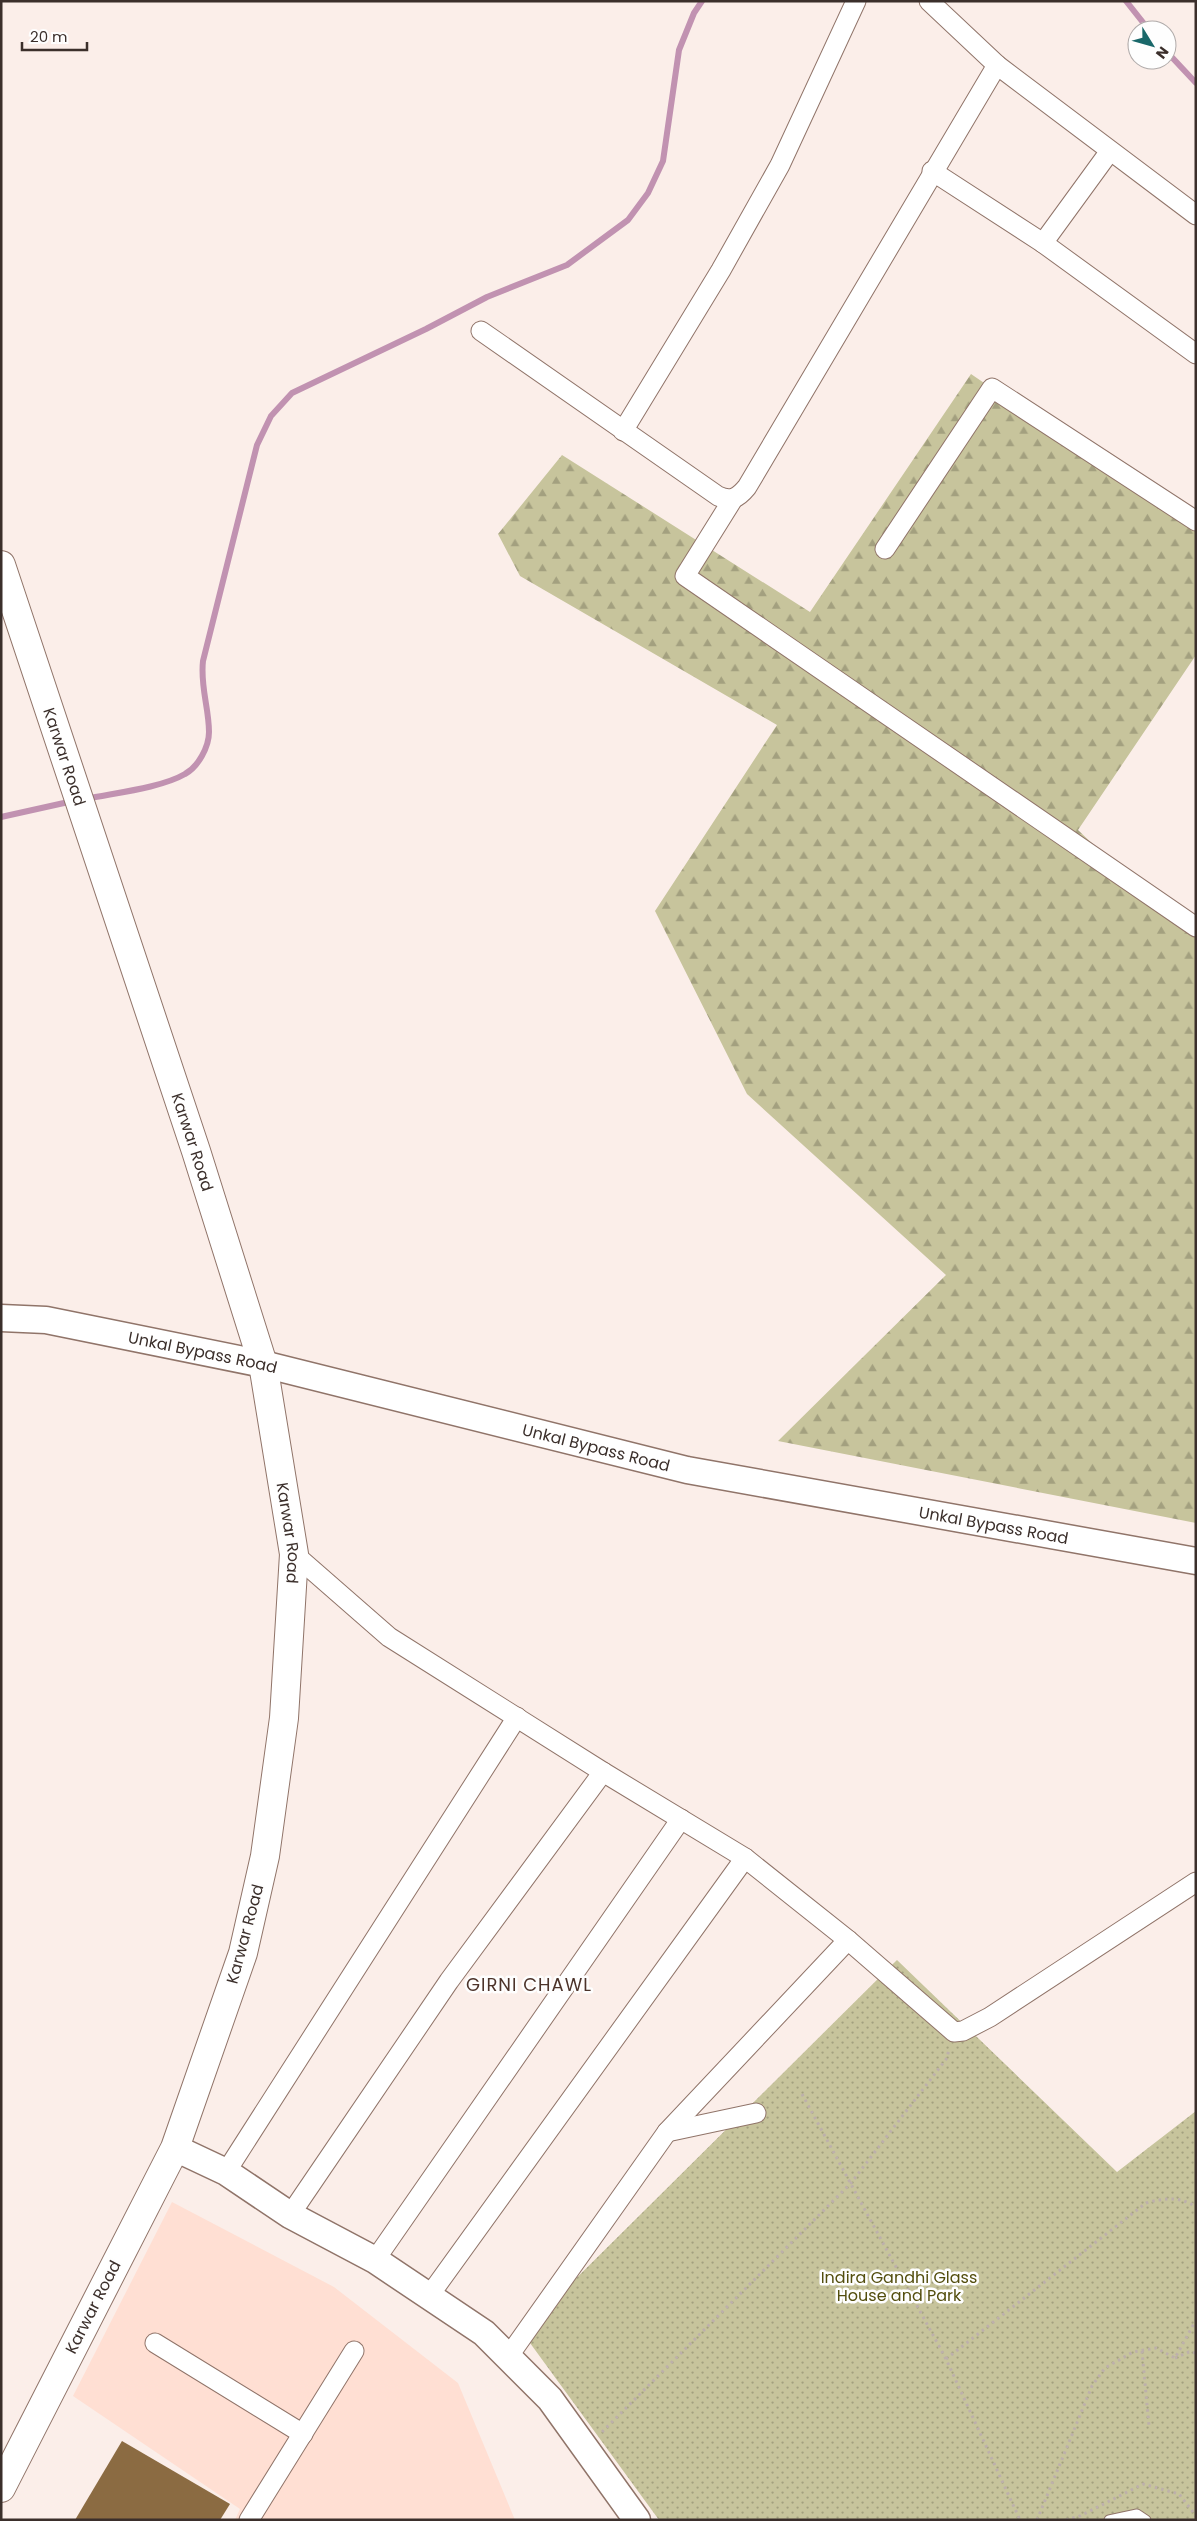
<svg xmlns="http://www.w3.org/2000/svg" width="1197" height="2521" font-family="Poppins,sans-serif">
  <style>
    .built { fill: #ffdfd3 }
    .grass { fill: url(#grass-dots) }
    .forest { fill: url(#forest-firs) }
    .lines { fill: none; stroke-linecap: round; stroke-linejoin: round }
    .stream { stroke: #c192b1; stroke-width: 6 }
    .building { fill: #8b6b42 }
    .lane-casing { stroke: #907469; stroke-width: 11 }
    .street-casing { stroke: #907469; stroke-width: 21 }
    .secondary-casing { stroke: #907469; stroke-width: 29 }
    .highway-casing { stroke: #907469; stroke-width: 30 }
    .path { stroke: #bdb0ab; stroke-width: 3; stroke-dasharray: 2.5 4; stroke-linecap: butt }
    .lane { stroke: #fff; stroke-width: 9 }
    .street { stroke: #fff; stroke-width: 19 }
    .secondary { stroke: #fff; stroke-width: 26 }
    .highway { stroke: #fff; stroke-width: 28 }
    .labels { text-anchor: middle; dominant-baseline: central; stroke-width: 5; stroke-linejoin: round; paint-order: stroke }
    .street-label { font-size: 16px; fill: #3b2f2b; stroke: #fefefe }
    .park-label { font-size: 16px; fill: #534e0e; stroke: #fefefe }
    .neighbourhood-label { font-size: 18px; letter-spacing: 1px; fill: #4c332a; stroke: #fefefe }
  </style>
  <defs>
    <pattern id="grass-dots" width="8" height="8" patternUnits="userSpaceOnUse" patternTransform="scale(1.25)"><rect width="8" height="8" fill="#c7c49c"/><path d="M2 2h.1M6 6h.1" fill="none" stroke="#a3a07f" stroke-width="1.8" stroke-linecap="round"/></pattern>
    <pattern id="forest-firs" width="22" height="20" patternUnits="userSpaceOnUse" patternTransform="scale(1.25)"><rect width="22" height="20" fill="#c7c49c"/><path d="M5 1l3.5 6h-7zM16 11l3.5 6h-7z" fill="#a3a07f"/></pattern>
  </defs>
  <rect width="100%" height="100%" fill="#fbeee9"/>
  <!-- built -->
  <polygon class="built" points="172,2202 334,2287 458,2383 515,2520 235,2520 240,2509 73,2396"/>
  <!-- grass -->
  <polygon class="grass" points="897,1960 1117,2172 1196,2111 1196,2520 659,2520 522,2332"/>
  <!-- forest -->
  <polygon class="forest" points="971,374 1196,528 1196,655 1078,830 1100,851 1196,921 1196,1523 778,1441 946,1275 747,1094 655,911 777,725 520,576 498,534 562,455 810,612"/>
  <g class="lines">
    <!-- stream -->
    <g class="stream">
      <polyline points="1126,1 1149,30"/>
      <polyline points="1167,52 1196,83"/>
      <path d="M86 799C114 793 161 788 185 774 198 767 209 747 209 732 209 708 200 686 203 661L257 445 271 416 292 393 426 329 487 297 567 265 628 220 648 193 663 161 679 50 694 13 702 1"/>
      <polyline points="1,817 73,801"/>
    </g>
  </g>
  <!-- building -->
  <polygon class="building" points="122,2441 230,2504 220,2520 75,2520"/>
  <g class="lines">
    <!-- lane casing -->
    <g class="lane-casing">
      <polyline id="lane" points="1109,2520 1137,2514 1146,2520"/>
    </g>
    <!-- street casing -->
    <g class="street-casing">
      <g id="street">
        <polyline points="929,1 997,65"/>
        <polyline points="932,171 1043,243 1196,354"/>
        <polyline points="1043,243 1110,151"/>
        <path d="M481 331 718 496C731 502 738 498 747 487L997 65 1196 215"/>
        <polyline points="623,431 721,270 780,165 856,1"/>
        <polyline points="733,499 685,576 1196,927"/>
        <polyline points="885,549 992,388 1196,521"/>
        <polyline points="294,1554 389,1637 603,1772 745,1858 848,1940 954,2032 963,2031 990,2017 1196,1882"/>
        <polyline points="667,2132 756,2113"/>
        <polyline points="226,2172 517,1717"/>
        <polyline points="290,2215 449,1981 603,1772"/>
        <polyline points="375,2260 681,1819"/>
        <polyline points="429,2296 745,1858"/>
        <polyline points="155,2343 303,2434"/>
        <polyline points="508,2357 667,2132 848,1940"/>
        <polyline points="249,2520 354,2351"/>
      </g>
    </g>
    <!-- secondary casing -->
    <g class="secondary-casing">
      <g id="secondary">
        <path id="s1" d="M1 1318 46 1320 263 1364 687 1470 1196 1561"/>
        <polyline points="175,2148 226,2172 290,2215 375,2260 484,2333 550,2399 637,2520"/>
      </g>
    </g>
    <!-- highway casing -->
    <g class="highway-casing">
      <g id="highway">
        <path id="s2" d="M1 565 196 1151 263 1364 294 1554 284 1718 265 1856 243 1953 175 2148 1 2488"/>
      </g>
    </g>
    <!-- path -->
    <g class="path">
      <polyline points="802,2094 946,2359 1020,2520"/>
      <polyline points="1142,2351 1149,2426"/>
      <polyline points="1175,2358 1189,2352 1196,2353"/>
      <path d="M946 2359 1146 2203C1164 2198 1180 2196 1196 2207"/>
      <polyline points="602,2432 851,2183 947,2058 949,2049"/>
      <polyline points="1037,2520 1092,2386 1105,2368 1133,2352 1156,2348 1175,2358 1196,2320"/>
      <polyline points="1066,2520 1080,2516 1143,2484 1179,2494 1196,2516"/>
    </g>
    <!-- lane -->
    <use href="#lane" class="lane"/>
    <!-- street -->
    <use href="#street" class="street"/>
    <!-- secondary -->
    <use href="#secondary" class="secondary"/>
    <!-- highway -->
    <use href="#highway" class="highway"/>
  </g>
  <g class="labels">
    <!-- street labels -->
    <g class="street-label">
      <text stroke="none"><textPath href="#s2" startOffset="202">Karwar Road</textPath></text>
      <text stroke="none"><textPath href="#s2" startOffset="608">Karwar Road</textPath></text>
      <text stroke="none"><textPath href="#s1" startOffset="205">Unkal Bypass Road</textPath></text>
      <text stroke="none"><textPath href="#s1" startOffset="610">Unkal Bypass Road</textPath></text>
      <text stroke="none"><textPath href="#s1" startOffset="1015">Unkal Bypass Road</textPath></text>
      <text stroke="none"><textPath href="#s2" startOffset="1012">Karwar Road</textPath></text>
      <text transform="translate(245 1934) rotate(-75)">Karwar Road</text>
      <text transform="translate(93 2307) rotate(-63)">Karwar Road</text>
    </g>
    <!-- park labels -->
    <g class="park-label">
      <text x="899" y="2277">Indira Gandhi Glass<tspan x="899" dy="18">House and Park</tspan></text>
    </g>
    <!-- neighbourhood labels -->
    <g class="neighbourhood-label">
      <text x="529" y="1984">GIRNI CHAWL</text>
    </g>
  </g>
  <!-- border -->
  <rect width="1197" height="2521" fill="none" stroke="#3b2f2b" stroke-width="5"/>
  <!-- north arrow -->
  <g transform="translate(1152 45) rotate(127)"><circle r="24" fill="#fefefe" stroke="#b0abaa"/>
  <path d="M0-4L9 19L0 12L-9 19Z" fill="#1a686a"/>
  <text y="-8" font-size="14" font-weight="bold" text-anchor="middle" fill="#3b2f2b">N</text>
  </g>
  <!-- scale -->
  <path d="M22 42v8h65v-8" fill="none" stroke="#3b2f2b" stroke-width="2.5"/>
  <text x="30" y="42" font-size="15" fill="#3b2f2b" stroke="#fefefe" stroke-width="4" paint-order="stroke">20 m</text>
</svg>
